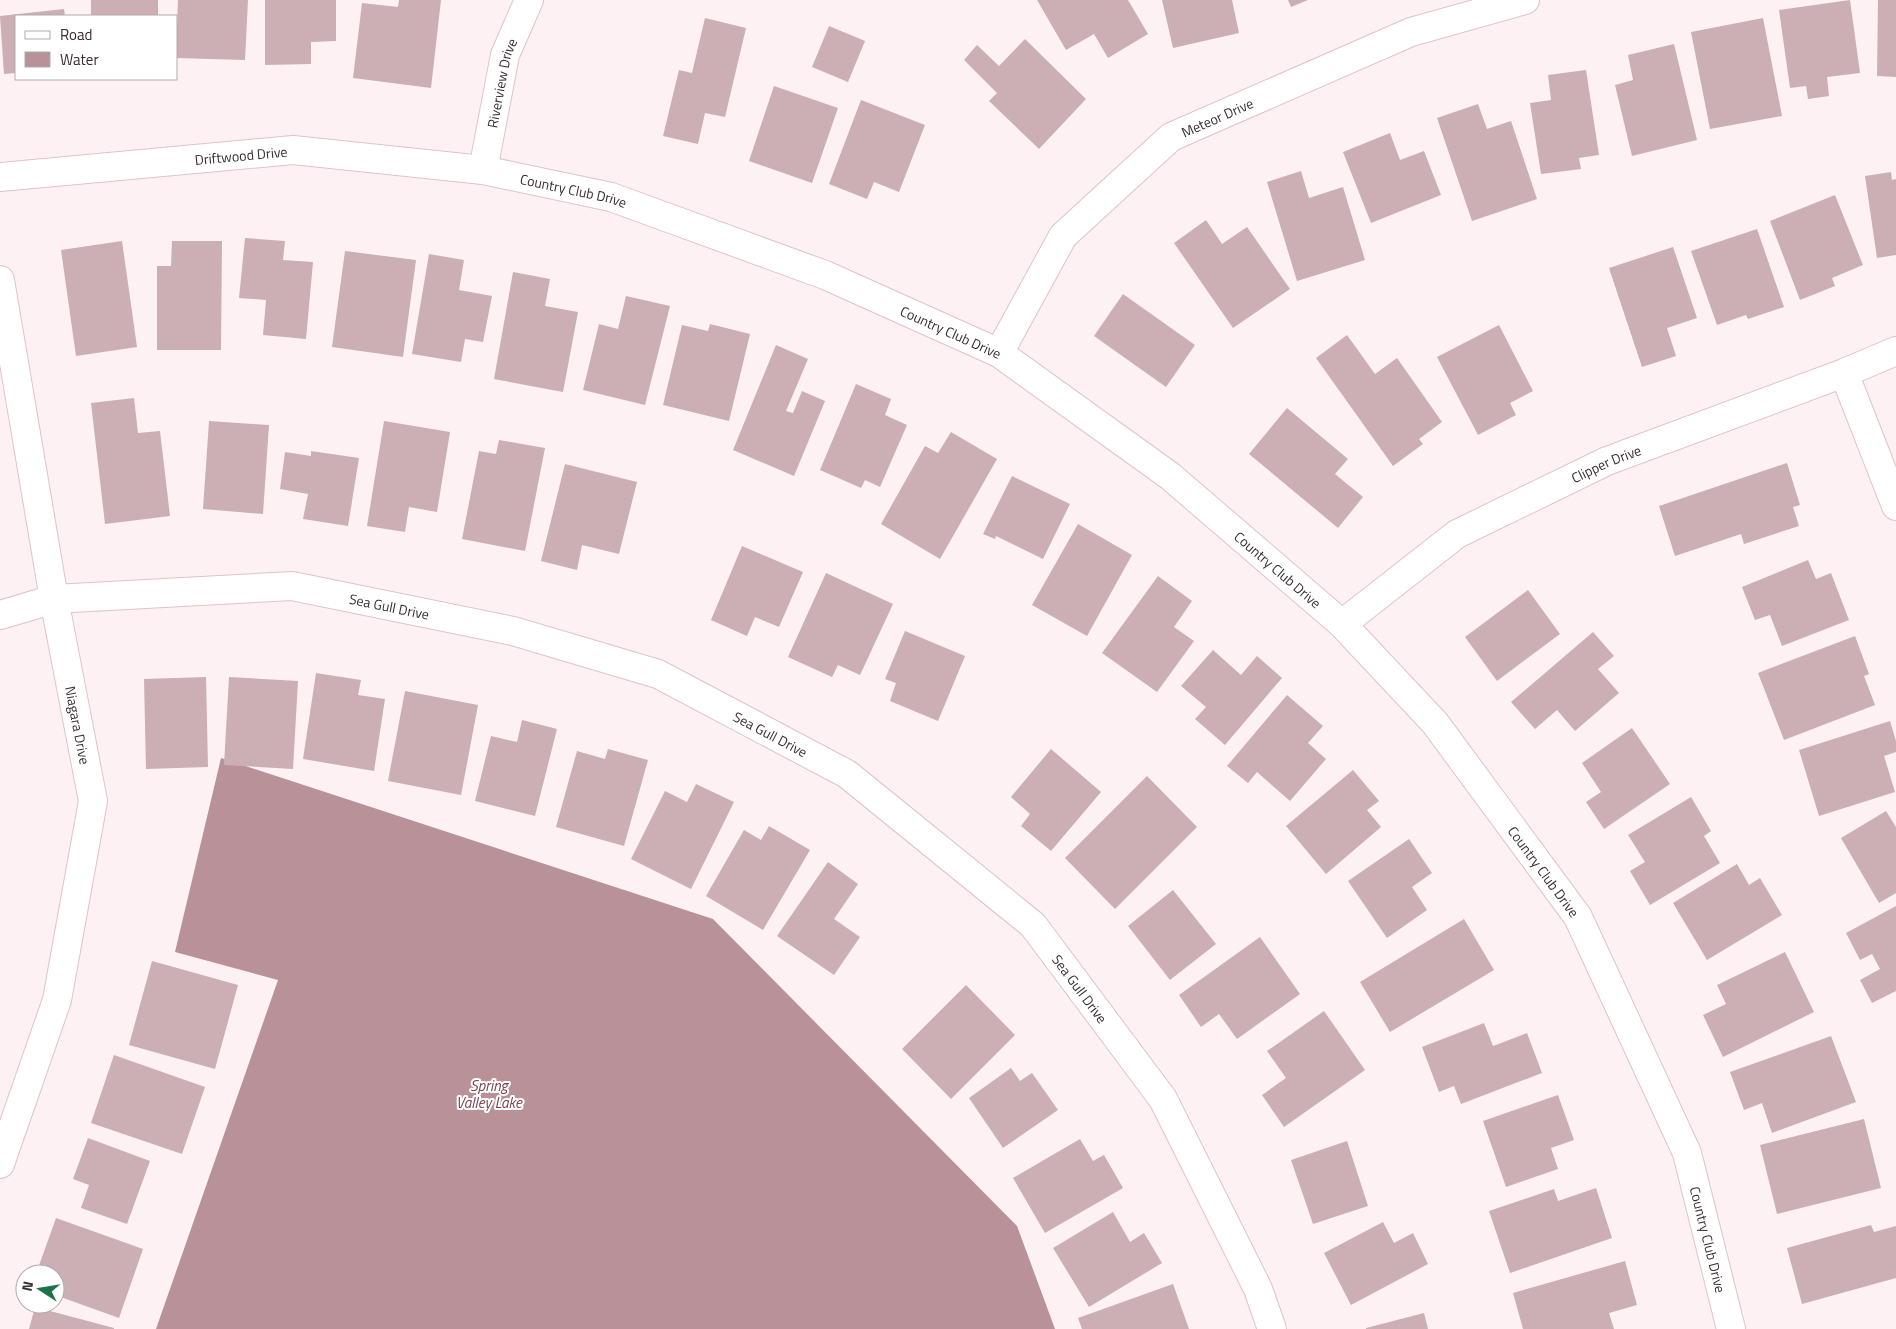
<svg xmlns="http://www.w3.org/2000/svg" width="1896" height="1329" font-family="'Titillium Web',sans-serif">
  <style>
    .water { fill: #b99198 }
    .building { fill: #cbafb4 }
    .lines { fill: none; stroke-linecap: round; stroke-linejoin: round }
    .minor-casing { stroke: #e0c3c8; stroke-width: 30 }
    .minor { stroke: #fff; stroke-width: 28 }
    .labels { text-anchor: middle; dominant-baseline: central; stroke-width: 4; stroke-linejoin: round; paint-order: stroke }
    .street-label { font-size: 14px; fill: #382d2f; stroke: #fff }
    .water-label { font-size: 15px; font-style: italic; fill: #79414e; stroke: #fff }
  </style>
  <rect width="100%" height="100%" fill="#fdf1f3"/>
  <!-- water -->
  <polygon class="water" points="221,758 713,919 1017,1226 1055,1329 156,1329 278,980 175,952"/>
  <!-- building -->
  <g class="building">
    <rect x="91" y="0" width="67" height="16"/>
    <polygon points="178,0 248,0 245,60 176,58"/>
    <polygon points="265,0 336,0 336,41 311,42 311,64 265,65"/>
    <polygon points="399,0 441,0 431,88 353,78 362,3 398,7"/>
    <polygon points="1037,0 1128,0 1148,34 1108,58 1094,34 1066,50"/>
    <polygon points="1162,0 1232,0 1239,33 1173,48"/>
    <polygon points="1288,0 1308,0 1291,7"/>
    <polygon points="1850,0 1860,73 1827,77 1829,96 1808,99 1806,86 1790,88 1779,10"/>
    <polygon points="1878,0 1896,0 1896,77 1877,76"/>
    <polygon points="64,9 65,16 16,16 16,73 4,74 0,16"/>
    <polygon points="705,18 746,28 725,117 705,113 698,144 663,136 679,70 692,73"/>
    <polygon points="1763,18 1782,116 1710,129 1691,32"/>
    <polygon points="829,26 865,41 848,82 812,67"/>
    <polygon points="1025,39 1086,99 1039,149 989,101 997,93 964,60 977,45 999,66"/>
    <polygon points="1674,44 1697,140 1632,156 1615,85 1633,80 1628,55"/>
    <polygon points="1586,70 1599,155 1579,158 1581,169 1541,174 1530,103 1551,100 1548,75"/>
    <polygon points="774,86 838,108 812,183 749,161"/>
    <polygon points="861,100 925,125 899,192 874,182 867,199 829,184"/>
    <polygon points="1478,104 1487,129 1511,121 1537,199 1472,221 1437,118"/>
    <polygon points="1390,133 1400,160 1424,151 1441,195 1371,223 1343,152"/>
    <polygon points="1301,171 1309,198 1343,187 1365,260 1297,281 1267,182"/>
    <polygon points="1891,172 1892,180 1896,179 1896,255 1877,258 1865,176"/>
    <polygon points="1835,195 1863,265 1832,278 1835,286 1800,300 1770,221"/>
    <polygon points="1206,220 1222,244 1247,227 1290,289 1233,328 1174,243"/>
    <polygon points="1757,229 1784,307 1748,319 1746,315 1717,325 1691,251"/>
    <polygon points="245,238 285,241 283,260 313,262 306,339 263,335 266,300 239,298"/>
    <polygon points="122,241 137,347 76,356 61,250"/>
    <polygon points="172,241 222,241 221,350 157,350 157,266 171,266"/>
    <polygon points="1673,247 1697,318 1667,328 1676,356 1642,367 1609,268"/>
    <polygon points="345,251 416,260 403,357 332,347"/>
    <polygon points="429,254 464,260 459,290 492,296 483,342 465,339 461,362 412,354"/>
    <polygon points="513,272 550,279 545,306 578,312 563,392 494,379"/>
    <polygon points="1123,294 1195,345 1166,387 1094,336"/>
    <polygon points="626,296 670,306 645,405 583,390 599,324 618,329"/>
    <polygon points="710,324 750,334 729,421 663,405 682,325 708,331"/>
    <polygon points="1499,325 1533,391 1510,403 1516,415 1478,435 1437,357"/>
    <polygon points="1347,335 1375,374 1397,358 1442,422 1419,439 1423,444 1393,466 1316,358"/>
    <polygon points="776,345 808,359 786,411 793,413 802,391 825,401 794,476 733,450"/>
    <polygon points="856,384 891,399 885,415 907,425 880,487 865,480 861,488 820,470"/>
    <polygon points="134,398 138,433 160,431 170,516 105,524 91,403"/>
    <polygon points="1287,408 1348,459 1335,474 1363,497 1338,528 1249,454"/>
    <polygon points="209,421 269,425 263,514 203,509"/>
    <polygon points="384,421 450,432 437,512 409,507 405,532 367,526"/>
    <polygon points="951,432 997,459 940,559 881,524 925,446 938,453"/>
    <polygon points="499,440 545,448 525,551 462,539 479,451 496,454"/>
    <polygon points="311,451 359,458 348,526 303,519 308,494 280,489 285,452 311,456"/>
    <polygon points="1787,463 1800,505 1793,507 1799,526 1744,544 1741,534 1675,556 1659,506"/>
    <polygon points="565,464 637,482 619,554 582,545 577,570 541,561"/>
    <polygon points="1012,476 1070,504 1043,559 996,536 995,539 983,534"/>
    <polygon points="1078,524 1132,555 1087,636 1032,605"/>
    <polygon points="742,546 803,572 779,627 755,617 747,636 711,620"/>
    <polygon points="1808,560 1816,579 1831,573 1849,620 1782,646 1770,615 1755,620 1742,587"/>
    <polygon points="826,573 893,604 860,675 838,665 832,677 788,657"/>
    <polygon points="1158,576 1192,601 1174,627 1194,641 1157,692 1102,653"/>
    <polygon points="1528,590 1560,634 1497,681 1465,637"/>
    <polygon points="905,631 965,656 938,721 890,701 896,683 885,679"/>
    <polygon points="1593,632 1614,656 1598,669 1619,693 1575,731 1557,710 1535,729 1511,702"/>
    <polygon points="1855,636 1869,674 1864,676 1875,705 1784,740 1758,673"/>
    <polygon points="1213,650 1241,675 1257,656 1282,678 1225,745 1195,719 1206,707 1181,686"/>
    <polygon points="316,673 361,680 358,695 385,699 374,771 303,759"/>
    <polygon points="206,677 208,767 146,769 144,679"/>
    <polygon points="229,677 298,681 293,769 224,765"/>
    <polygon points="405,691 478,705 461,795 388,781"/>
    <polygon points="1287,695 1323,726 1308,743 1326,759 1290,801 1257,772 1248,783 1227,766"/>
    <polygon points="522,720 557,729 535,816 475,801 491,736 517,742"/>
    <polygon points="1890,721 1896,741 1896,752 1884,756 1895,792 1819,816 1799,750"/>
    <polygon points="1632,728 1670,784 1604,829 1586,802 1601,792 1582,763"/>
    <polygon points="608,749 648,760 624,846 556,827 577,751 605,759"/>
    <polygon points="1051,749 1101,792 1051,851 1021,826 1030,814 1011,797"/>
    <polygon points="1353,770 1379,801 1367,810 1381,827 1326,874 1286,826"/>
    <polygon points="1147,776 1197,827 1115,909 1065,858"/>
    <polygon points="696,784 734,802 691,889 631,859 665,791 687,802"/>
    <polygon points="1691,797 1711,831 1704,836 1720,863 1650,905 1630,871 1645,862 1628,835"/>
    <polygon points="1886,811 1896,827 1896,893 1879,903 1841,838"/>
    <polygon points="769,826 810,850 763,930 706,896 744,830 761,840"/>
    <polygon points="1409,839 1432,873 1412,887 1427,910 1387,938 1348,881"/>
    <polygon points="828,862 858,884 834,919 860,937 834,975 777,936"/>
    <polygon points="1737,864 1749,885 1760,878 1782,915 1707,960 1673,903"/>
    <polygon points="1173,890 1216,944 1170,980 1128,926"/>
    <polygon points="1896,906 1896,991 1872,1003 1860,980 1880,969 1872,954 1860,960 1846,933"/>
    <polygon points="1464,919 1494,970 1390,1032 1360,982"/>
    <polygon points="1260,937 1300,994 1237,1039 1219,1014 1201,1027 1179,995"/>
    <polygon points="1785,952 1814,1012 1723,1057 1703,1015 1726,1004 1717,985"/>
    <polygon points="152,961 238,985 215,1069 129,1045"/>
    <polygon points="966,985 1015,1035 951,1099 902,1049"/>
    <polygon points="1324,1011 1365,1070 1284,1127 1262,1095 1286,1078 1267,1051"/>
    <polygon points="1484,1023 1493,1046 1527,1033 1542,1073 1461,1104 1454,1086 1439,1092 1422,1047"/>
    <polygon points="1831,1036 1856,1102 1772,1133 1762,1103 1744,1110 1730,1072"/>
    <polygon points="114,1055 205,1087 182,1154 91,1123"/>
    <polygon points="1011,1068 1020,1081 1032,1073 1058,1110 1003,1148 969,1098"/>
    <polygon points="1558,1095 1574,1140 1551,1148 1558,1169 1506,1187 1483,1121"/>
    <polygon points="1864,1119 1881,1188 1777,1214 1760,1145"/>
    <polygon points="88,1138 150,1161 127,1224 81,1208 89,1185 73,1179"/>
    <polygon points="1080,1139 1093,1161 1104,1155 1123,1188 1045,1233 1013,1178"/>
    <polygon points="1347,1141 1368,1206 1313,1224 1291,1160"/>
    <polygon points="1596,1188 1612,1238 1510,1273 1489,1211 1554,1189 1558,1201"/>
    <polygon points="1113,1212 1130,1242 1144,1233 1162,1263 1089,1307 1053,1248"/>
    <polygon points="56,1218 143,1249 119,1318 55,1295 55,1274 36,1274"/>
    <polygon points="1383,1222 1394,1243 1413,1233 1428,1264 1351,1305 1324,1253"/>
    <polygon points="1871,1225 1874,1232 1896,1226 1896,1278 1802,1304 1787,1248"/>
    <polygon points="1625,1261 1637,1305 1609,1313 1614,1329 1523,1329 1513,1293"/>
    <polygon points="1173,1284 1189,1329 1082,1329 1078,1318"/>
    <polygon points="35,1307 114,1328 114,1329 29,1329"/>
    <polygon points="1424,1313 1428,1329 1366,1329 1366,1328"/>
  </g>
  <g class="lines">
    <!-- minor casing -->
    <g class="minor-casing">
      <g id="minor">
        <path id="s1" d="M483 170 505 55 529 0"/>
        <path id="s2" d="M0 177 293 150 483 170 611 197 825 275 999 353 1170 476 1342 624 1435 723 1578 917 1687 1153 1731 1329"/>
        <path id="s3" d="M0 280 54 599 93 801 57 1000 0 1164"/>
        <path id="s4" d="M999 353 1063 236 1171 137 1411 32 1525 0"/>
        <polyline points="1844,373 1896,506"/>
        <path id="s5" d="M0 615 54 599 292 586 513 631 658 674 847 774 1033 925 1163 1099 1258 1289 1272 1329"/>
        <path id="s6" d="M1342 624 1457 534 1607 461 1844 373 1896 351"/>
      </g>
    </g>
    <!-- minor -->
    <use href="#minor" class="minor"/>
  </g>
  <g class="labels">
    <!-- street labels -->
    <g class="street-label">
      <text stroke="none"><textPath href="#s1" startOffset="89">Riverview Drive</textPath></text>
      <text stroke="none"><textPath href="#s4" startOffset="330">Meteor Drive</textPath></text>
      <text stroke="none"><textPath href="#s2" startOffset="242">Driftwood Drive</textPath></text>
      <text stroke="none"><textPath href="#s2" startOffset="578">Country Club Drive</textPath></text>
      <text stroke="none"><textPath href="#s2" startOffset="982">Country Club Drive</textPath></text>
      <text stroke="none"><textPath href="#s6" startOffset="311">Clipper Drive</textPath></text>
      <text stroke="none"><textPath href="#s2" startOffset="1388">Country Club Drive</textPath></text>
      <text stroke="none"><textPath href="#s5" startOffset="394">Sea Gull Drive</textPath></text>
      <text stroke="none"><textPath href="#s3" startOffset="452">Niagara Drive</textPath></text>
      <text stroke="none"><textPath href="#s5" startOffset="799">Sea Gull Drive</textPath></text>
      <text stroke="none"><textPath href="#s2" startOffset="1792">Country Club Drive</textPath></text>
      <text stroke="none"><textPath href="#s5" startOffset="1204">Sea Gull Drive</textPath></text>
      <text stroke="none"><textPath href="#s2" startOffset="2198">Country Club Drive</textPath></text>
    </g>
    <!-- water labels -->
    <g class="water-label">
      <text x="489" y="1085">Spring<tspan x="489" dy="17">Valley Lake</tspan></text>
    </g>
  </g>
  <!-- legend -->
  <rect x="15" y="15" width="162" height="65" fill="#ffffff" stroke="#afabac"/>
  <rect x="25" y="31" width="25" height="8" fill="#ffffff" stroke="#afabac"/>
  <text x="60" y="40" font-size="15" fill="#382d2f">Road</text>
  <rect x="25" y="52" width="25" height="15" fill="#b99198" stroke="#afabac"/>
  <text x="60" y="65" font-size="15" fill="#382d2f">Water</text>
  <!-- north arrow -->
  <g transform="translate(40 1289) rotate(282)"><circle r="24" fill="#ffffff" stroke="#afabac"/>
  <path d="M0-4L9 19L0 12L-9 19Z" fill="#1b7347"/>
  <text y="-8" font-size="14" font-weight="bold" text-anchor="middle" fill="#382d2f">N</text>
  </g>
</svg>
